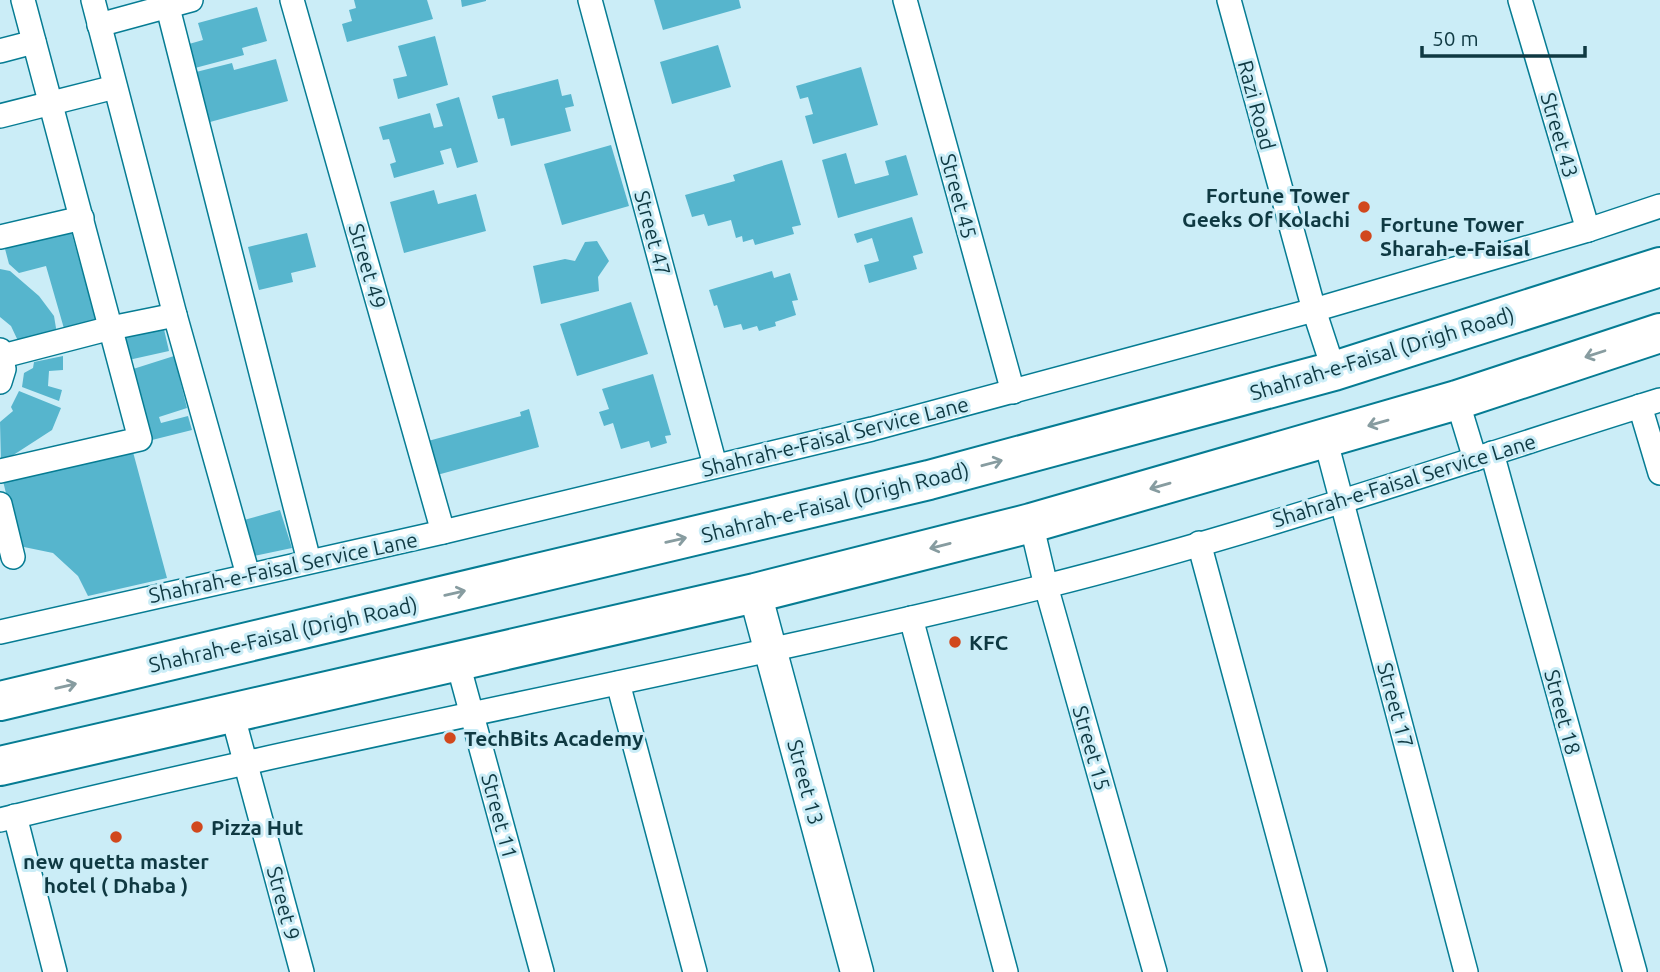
<svg xmlns="http://www.w3.org/2000/svg" width="1660" height="972" font-family="Ubuntu,sans-serif">
  <style>
    .building { fill: #56b5cd }
    .lines { fill: none; stroke-linecap: round; stroke-linejoin: round }
    .street-casing { stroke: #067c93; stroke-width: 26 }
    .secondary-casing { stroke: #067c93; stroke-width: 35 }
    .highway-casing { stroke: #067c93; stroke-width: 42 }
    .street { stroke: #fff; stroke-width: 23 }
    .secondary { stroke: #fff; stroke-width: 32 }
    .highway { stroke: #fff; stroke-width: 38 }
    .oneway { stroke: #879ca0 }
    .poi-dot { fill: #d1481d; stroke: #cbedf7; stroke-width: 2.5 }
    .labels { text-anchor: middle; dominant-baseline: central; stroke-width: 6; stroke-linejoin: round; paint-order: stroke }
    .street-label { font-size: 21px; fill: #0f3942; stroke: #cbedf7 }
    .poi-label { font-size: 21px; font-weight: bold; fill: #0f3942; stroke: #cbedf7; text-anchor: start }
  </style>
  <rect width="100%" height="100%" fill="#cbedf7"/>
  <!-- building -->
  <g class="building">
    <polygon points="354,0 427,0 433,19 347,42 342,24 352,21 349,10 356,8"/>
    <polygon points="461,0 486,0 486,1 462,7"/>
    <polygon points="654,0 739,0 741,8 663,30"/>
    <polygon points="257,7 267,41 242,48 244,55 195,68 189,44 203,40 198,23"/>
    <polygon points="435,36 448,85 398,99 393,79 407,76 398,46"/>
    <polygon points="718,45 731,87 672,104 660,62"/>
    <polygon points="276,59 288,101 210,122 196,72 232,63 234,70"/>
    <polygon points="861,67 878,125 813,144 805,116 813,114 808,97 800,99 796,86"/>
    <polygon points="558,79 562,96 571,94 574,106 565,108 571,131 511,146 504,118 498,119 492,96"/>
    <polygon points="459,97 478,162 457,168 451,148 440,151 444,164 394,178 390,164 396,162 389,139 383,140 379,127 430,113 434,128 443,126 436,104"/>
    <polygon points="611,145 629,206 562,225 544,164"/>
    <polygon points="846,153 855,184 889,175 885,161 906,155 918,195 838,218 822,160"/>
    <polygon points="782,160 801,225 792,227 794,234 755,245 753,239 743,242 742,236 736,238 731,220 708,226 704,214 692,217 685,195 735,181 733,175"/>
    <polygon points="434,190 438,204 476,194 486,231 404,253 390,202"/>
    <polygon points="912,217 923,253 913,256 917,269 869,283 864,265 879,261 872,238 857,243 854,234"/>
    <polygon points="71,231 97,324 65,332 46,266 19,273 9,264 4,245"/>
    <polygon points="307,233 316,267 291,273 293,282 259,290 248,247"/>
    <polygon points="597,241 609,261 598,277 599,291 541,304 533,266 565,259 575,261 585,242"/>
    <polygon points="0,269 10,271 39,296 54,316 57,334 19,343 11,326 0,317"/>
    <polygon points="772,271 774,278 790,273 798,300 792,301 796,315 775,322 776,326 759,331 757,326 743,330 741,324 724,328 717,305 714,306 709,290"/>
    <polygon points="631,302 648,354 577,376 560,324"/>
    <polygon points="163,325 169,351 124,361 116,336"/>
    <polygon points="63,356 63,370 49,371 48,386 62,390 59,401 22,387 24,373 33,368 34,362"/>
    <polygon points="174,356 187,408 159,417 161,423 188,416 192,430 148,441 130,370"/>
    <polygon points="653,374 671,435 665,436 667,443 651,448 649,441 621,449 613,423 604,426 599,412 609,409 602,389"/>
    <polygon points="19,391 61,408 52,430 1,463 0,422 13,411 11,407"/>
    <polygon points="529,409 539,447 437,475 428,441 521,416 520,412"/>
    <polygon points="133,452 167,578 88,596 78,576 53,553 19,546 3,481"/>
    <polygon points="280,510 292,548 254,556 244,520"/>
  </g>
  <g class="lines">
    <!-- street casing -->
    <g class="street-casing">
      <g id="street">
        <polyline points="93,0 175,315 248,575"/>
        <polyline points="166,0 309,561"/>
        <polyline points="292,0 443,532"/>
        <polyline points="590,0 715,465"/>
        <polyline points="905,0 1013,392"/>
        <polyline points="1229,0 1314,310 1334,371"/>
        <polyline points="1520,0 1588,230"/>
        <polyline points="99,25 191,0"/>
        <polyline points="0,51 34,42"/>
        <polyline points="0,116 115,87"/>
        <polyline points="0,237 82,218"/>
        <polyline points="0,350 4,369 0,382"/>
        <polyline points="3,356 111,328 175,315"/>
        <polyline points="1457,400 1475,459"/>
        <polyline points="1640,406 1660,473"/>
        <polyline points="1325,438 1466,972"/>
        <polyline points="1492,453 1635,972"/>
        <polyline points="0,471 140,439 23,0"/>
        <polyline points="0,504 13,557"/>
        <polyline points="1031,523 1046,586 1155,972"/>
        <polyline points="1199,543 1315,972"/>
        <polyline points="911,618 1006,972"/>
        <polyline points="0,632 443,532 872,429 1314,310 1588,230 1660,206"/>
        <polyline points="457,660 542,972"/>
        <polyline points="618,683 695,972"/>
        <polyline points="232,713 302,972"/>
        <polyline points="15,816 55,972"/>
        <path d="M0 820C346 735 696 672 1042 587 1251 535 1455 464 1660 400"/>
      </g>
    </g>
    <!-- secondary casing -->
    <g class="secondary-casing">
      <polyline id="secondary" points="755,593 857,972"/>
    </g>
    <!-- highway casing -->
    <g class="highway-casing">
      <g id="highway">
        <polyline points="0,701 929,480 1334,371 1660,267"/>
        <polyline points="0,766 755,593 1031,523 1457,400 1660,333"/>
      </g>
    </g>
    <!-- street -->
    <use href="#street" class="street"/>
    <!-- secondary -->
    <use href="#secondary" class="secondary"/>
    <!-- highway -->
    <use href="#highway" class="highway"/>
  </g>
  <!-- one-way arrows -->
  <defs><path id="oneway-shaft" d="M-6 0H5M1.5-3L5.5 0L1.5 3" fill="none" stroke-width="1.6" stroke-linecap="round" stroke-linejoin="round" transform="scale(1.75)"/></defs>
  <g class="oneway">
    <use href="#oneway-shaft" transform="translate(1595 354) rotate(162)"/>
    <use href="#oneway-shaft" transform="translate(1378 423) rotate(164)"/>
    <use href="#oneway-shaft" transform="translate(992 463) rotate(-15)"/>
    <use href="#oneway-shaft" transform="translate(1160 486) rotate(164)"/>
    <use href="#oneway-shaft" transform="translate(676 540) rotate(-13)"/>
    <use href="#oneway-shaft" transform="translate(940 546) rotate(166)"/>
    <use href="#oneway-shaft" transform="translate(455 593) rotate(-13)"/>
    <use href="#oneway-shaft" transform="translate(66 686) rotate(-13)"/>
  </g>
  <!-- markers -->
  <g class="poi-dot">
    <circle cx="1364" cy="207" r="7"/>
    <circle cx="1366" cy="236" r="7"/>
    <circle cx="955" cy="642" r="7"/>
    <circle cx="450" cy="738" r="7"/>
    <circle cx="197" cy="827" r="7"/>
    <circle cx="116" cy="837" r="7"/>
  </g>
  <g class="labels">
    <!-- street labels -->
    <g class="street-label">
      <text transform="translate(1257 105) rotate(75)">Razi Road</text>
      <text transform="translate(1560 135) rotate(74)">Street 43</text>
      <text transform="translate(959 196) rotate(75)">Street 45</text>
      <text transform="translate(653 233) rotate(75)">Street 47</text>
      <text transform="translate(368 266) rotate(74)">Street 49</text>
      <text transform="translate(1382 353) rotate(-17)">Shahrah-e-Faisal (Drigh Road)</text>
      <text transform="translate(835 436) rotate(-14)">Shahrah-e-Faisal Service Lane</text>
      <text transform="translate(1404 480) rotate(-17)">Shahrah-e-Faisal Service Lane</text>
      <text transform="translate(835 502) rotate(-14)">Shahrah-e-Faisal (Drigh Road)</text>
      <text transform="translate(283 567) rotate(-12)">Shahrah-e-Faisal Service Lane</text>
      <text transform="translate(283 634) rotate(-13)">Shahrah-e-Faisal (Drigh Road)</text>
      <text transform="translate(1396 705) rotate(75)">Street 17</text>
      <text transform="translate(1563 712) rotate(75)">Street 18</text>
      <text transform="translate(1092 748) rotate(74)">Street 15</text>
      <text transform="translate(806 782) rotate(75)">Street 13</text>
      <text transform="translate(500 816) rotate(75)">Street 11</text>
      <text transform="translate(284 903) rotate(75)">Street 9</text>
    </g>
    <!-- poi labels -->
    <g class="poi-label">
      <text x="1350" y="195" text-anchor="end">Fortune Tower<tspan x="1350" dy="24">Geeks Of Kolachi</tspan></text>
      <text x="1380" y="224">Fortune Tower<tspan x="1380" dy="24">Sharah-e-Faisal</tspan></text>
      <text x="969" y="642">KFC</text>
      <text x="464" y="738">TechBits Academy</text>
      <text x="211" y="827">Pizza Hut</text>
      <text x="116" y="861" text-anchor="middle">new quetta master<tspan x="116" dy="24">hotel ( Dhaba )</tspan></text>
    </g>
  </g>
  <!-- scale -->
  <path d="M1422 46v10h163v-10" fill="none" stroke="#0f3942" stroke-width="3.5"/>
  <text x="1432" y="46" font-size="21" fill="#0f3942" stroke="#cbedf7" stroke-width="5" paint-order="stroke">50 m</text>
</svg>
